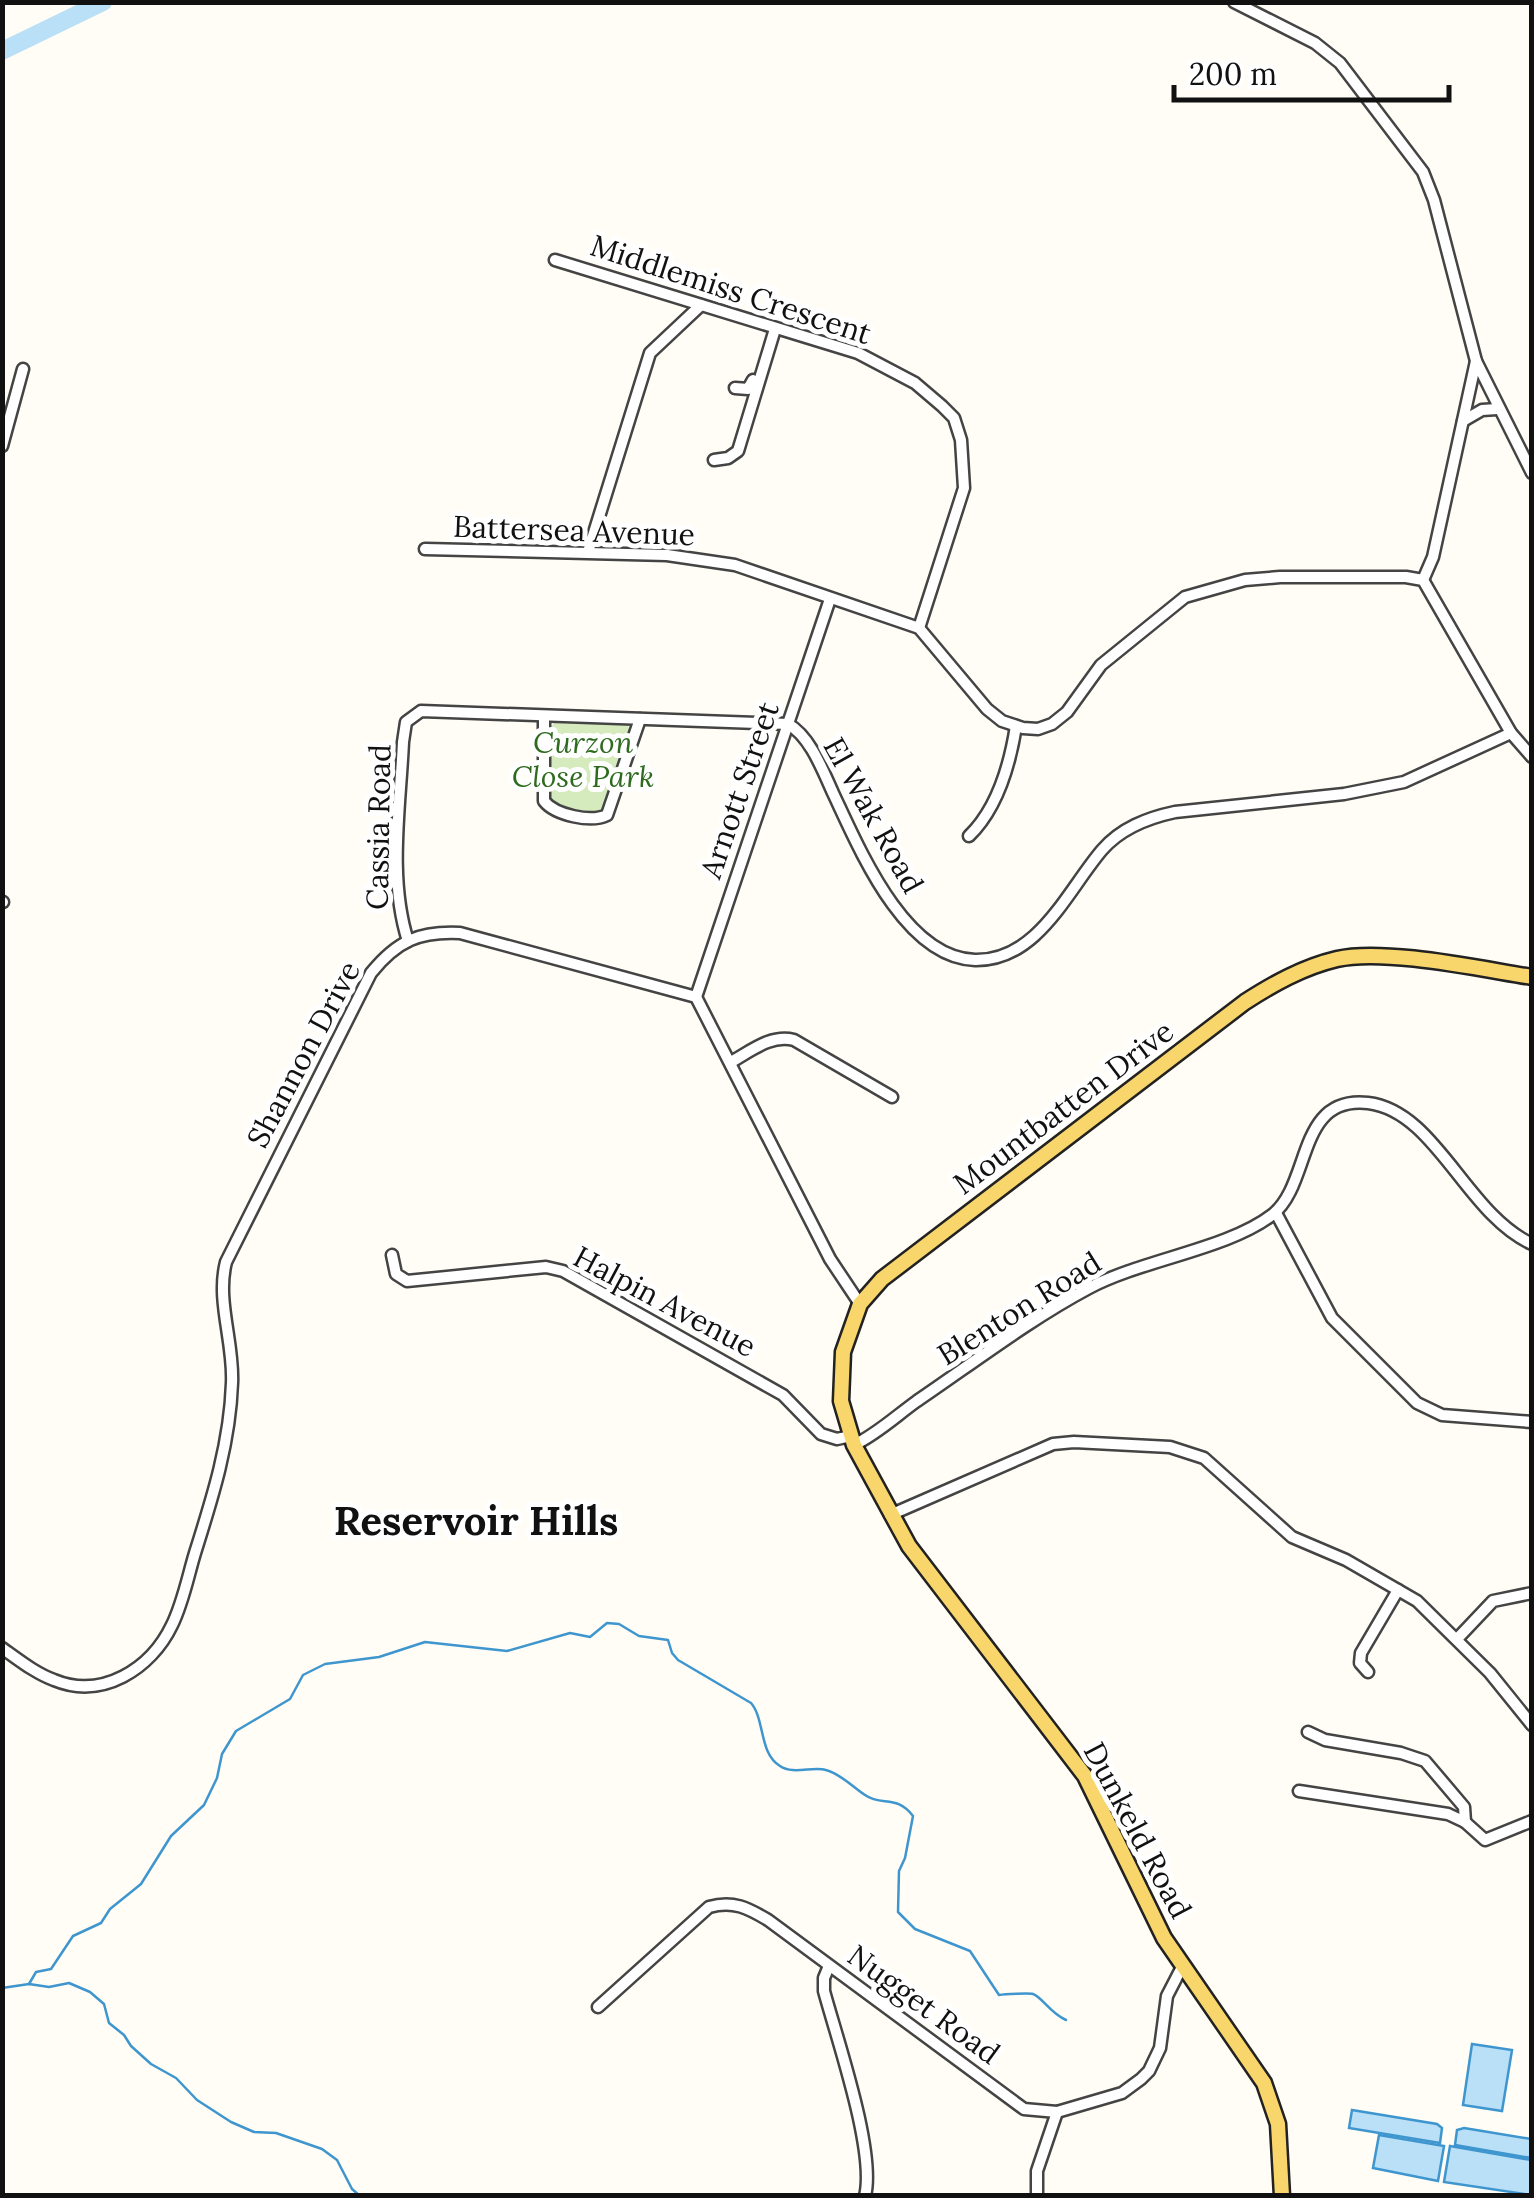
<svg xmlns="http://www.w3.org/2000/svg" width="1534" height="2198" font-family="Lora,serif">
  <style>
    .green { fill: #d5ebbd }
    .water { fill: #b9e0f7; stroke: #3f96cf; stroke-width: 2.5 }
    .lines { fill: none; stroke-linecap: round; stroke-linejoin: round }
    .stream { stroke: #3f96cf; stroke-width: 2.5 }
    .river { stroke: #b9e0f7; stroke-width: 18 }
    .minor-casing { stroke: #444; stroke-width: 15 }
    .major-casing { stroke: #222; stroke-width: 19 }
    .minor { stroke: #fff; stroke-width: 10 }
    .major { stroke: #f9d66b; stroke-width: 14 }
    .labels { text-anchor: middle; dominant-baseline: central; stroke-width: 10; stroke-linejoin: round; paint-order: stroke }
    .street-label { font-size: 30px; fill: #111; stroke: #fff }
    .park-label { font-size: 30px; font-style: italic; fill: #2f6b1f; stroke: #fff }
    .district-label { font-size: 40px; font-weight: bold; fill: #111; stroke: #fff }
  </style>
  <rect width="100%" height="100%" fill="#fffdf5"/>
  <!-- green -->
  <polygon class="green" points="554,723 628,724 630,733 605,812 597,815 551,806 545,797 547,732"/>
  <!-- water -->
  <g class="water">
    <polygon points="1472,2044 1512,2050 1502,2111 1463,2105"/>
    <polygon points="1352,2110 1437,2124 1442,2128 1440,2143 1349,2128"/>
    <polygon points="1464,2128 1531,2139 1531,2158 1455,2145 1457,2130"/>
    <polygon points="1379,2135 1444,2146 1438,2181 1373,2168"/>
    <polygon points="1450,2146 1531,2160 1531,2195 1444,2182"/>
  </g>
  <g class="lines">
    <!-- stream -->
    <g class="stream">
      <path d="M29 1984 36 1972 51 1969 73 1936 101 1923 110 1909 141 1884 171 1836 204 1805 217 1778 222 1754 236 1731 290 1699 303 1675 325 1664 379 1657 425 1642 507 1651 570 1633 590 1637 607 1623 619 1624 639 1636 668 1640 672 1653 678 1660 751 1703C765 1719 759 1754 780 1766 793 1775 813 1766 826 1770 841 1774 854 1788 865 1795 882 1807 896 1794 913 1816L905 1858 899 1871 898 1912 915 1929 970 1951 999 1995C1005 1994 1029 1993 1033 1994 1042 1997 1050 2013 1066 2020"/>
      <polyline points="2,1988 29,1984 49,1987 69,1983 90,1992 104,2004 109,2023 124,2035 131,2046 151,2064 176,2078 197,2100 231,2122 254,2132 276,2133 322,2149 337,2160 352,2189 360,2196"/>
    </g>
    <!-- river -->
    <polyline class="river" points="2,51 103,2"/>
    <!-- minor casing -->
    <g class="minor-casing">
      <g id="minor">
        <polyline points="1234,2 1315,43 1340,63 1423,172 1434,200 1476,361 1532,473"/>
        <polyline points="555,260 858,353 915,383 942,406 954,418 961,440 964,488 919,628"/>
        <polyline points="735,388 748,389 753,380"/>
        <polyline points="1463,421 1482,410 1497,409"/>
        <polyline points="2,446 23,369"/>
        <polyline points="714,460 728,458 738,451 775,329"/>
        <polyline points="425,549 667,555 735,565 919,628 987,709 1002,721 1023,728 1038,729 1052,724 1067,712 1101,665 1185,597 1245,580 1280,577 1406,577 1423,580 1511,733 1532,757"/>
        <polyline points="588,552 650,353 701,305"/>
        <polyline points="1423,580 1433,557 1476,361"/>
        <path d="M544 717V801C555 815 591 823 607 815L640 719"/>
        <path d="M969 836C998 808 1010 764 1016 726"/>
        <polyline points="2,902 3,902"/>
        <path d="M408 941C388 879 400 807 403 742L406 722 421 711 788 724C810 736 823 771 833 793 859 848 904 958 975 960 1038 961 1067 891 1102 850 1121 828 1147 818 1175 812L1344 794 1404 782 1511 733"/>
        <polyline points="696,997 830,599"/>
        <path d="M731 1062C751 1051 771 1034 794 1040L892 1097"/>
        <polyline points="1276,1213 1332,1318 1417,1403 1442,1415 1532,1422"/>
        <polyline points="392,1255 396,1274 407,1281 546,1267 563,1271 783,1395 821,1434 837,1439 851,1436"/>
        <path d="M854 1445C877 1434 896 1416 917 1401 973 1363 1029 1320 1089 1288 1141 1260 1228 1249 1272 1215 1312 1184 1296 1095 1368 1103 1436 1111 1466 1214 1532 1244"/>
        <polyline points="890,1515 1053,1444 1074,1442 1170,1447 1204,1458 1292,1537 1346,1560 1417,1601 1490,1673 1532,1725"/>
        <polyline points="1457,1639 1493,1601 1532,1593"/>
        <path d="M2 1648C19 1660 35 1673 54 1680 102 1700 151 1669 172 1625 183 1603 188 1576 195 1553 213 1496 230 1442 232 1383 234 1342 216 1301 226 1262L371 973C397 941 419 931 460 933L696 997 830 1259 860 1304"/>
        <polyline points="1368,1672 1360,1663 1361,1653 1398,1590"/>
        <polyline points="1308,1732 1325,1740 1401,1753 1425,1761 1464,1807 1465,1822"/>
        <polyline points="1299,1791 1448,1814 1465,1822 1485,1840 1532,1821"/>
        <path d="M829 1966 824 1978V1991C837 2039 876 2152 865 2196"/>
        <path d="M598 2007 709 1907C733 1900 748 1908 768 1920L1024 2109 1057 2112 1122 2093 1141 2079 1149 2071 1160 2048 1167 1996 1182 1967"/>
        <polyline points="1037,2196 1037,2171 1057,2112"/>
      </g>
    </g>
    <!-- major casing -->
    <g class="major-casing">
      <path id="major" d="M1282 2196 1278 2124 1264 2083 1164 1938 1085 1776 909 1546 854 1445 841 1401 843 1352 860 1304 882 1279 1245 1002C1273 984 1303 967 1337 959 1384 948 1481 969 1532 977"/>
    </g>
    <!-- minor -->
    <use href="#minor" class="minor"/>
    <!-- major -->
    <use href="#major" class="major"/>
  </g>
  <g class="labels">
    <!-- street labels -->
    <g class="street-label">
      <text transform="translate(731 289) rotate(18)">Middlemiss Crescent</text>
      <text transform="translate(574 530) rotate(2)">Battersea Avenue</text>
      <text transform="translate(739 790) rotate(-71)">Arnott Street</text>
      <text transform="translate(874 815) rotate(61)">El Wak Road</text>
      <text transform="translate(378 827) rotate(-89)">Cassia Road</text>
      <text transform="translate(303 1054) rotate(-62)">Shannon Drive</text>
      <text transform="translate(1063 1107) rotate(-37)">Mountbatten Drive</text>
      <text transform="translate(665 1301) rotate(28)">Halpin Avenue</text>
      <text transform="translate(1019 1308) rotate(-32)">Blenton Road</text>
      <text transform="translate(1138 1830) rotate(62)">Dunkeld Road</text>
      <text transform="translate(924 2004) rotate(36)">Nugget Road</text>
    </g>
    <!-- park labels -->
    <g class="park-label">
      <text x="583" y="742">Curzon<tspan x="583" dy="34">Close Park</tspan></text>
    </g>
    <!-- district labels -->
    <g class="district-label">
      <text x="476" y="1520">Reservoir Hills</text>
    </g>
  </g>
  <!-- border -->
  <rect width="1534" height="2198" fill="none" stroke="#111111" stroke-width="10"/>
  <!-- scale -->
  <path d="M1174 85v15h275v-15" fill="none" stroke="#111111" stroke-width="5"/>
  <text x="1189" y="85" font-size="30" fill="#111111" stroke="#ffffff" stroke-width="8" paint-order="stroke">200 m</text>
</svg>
